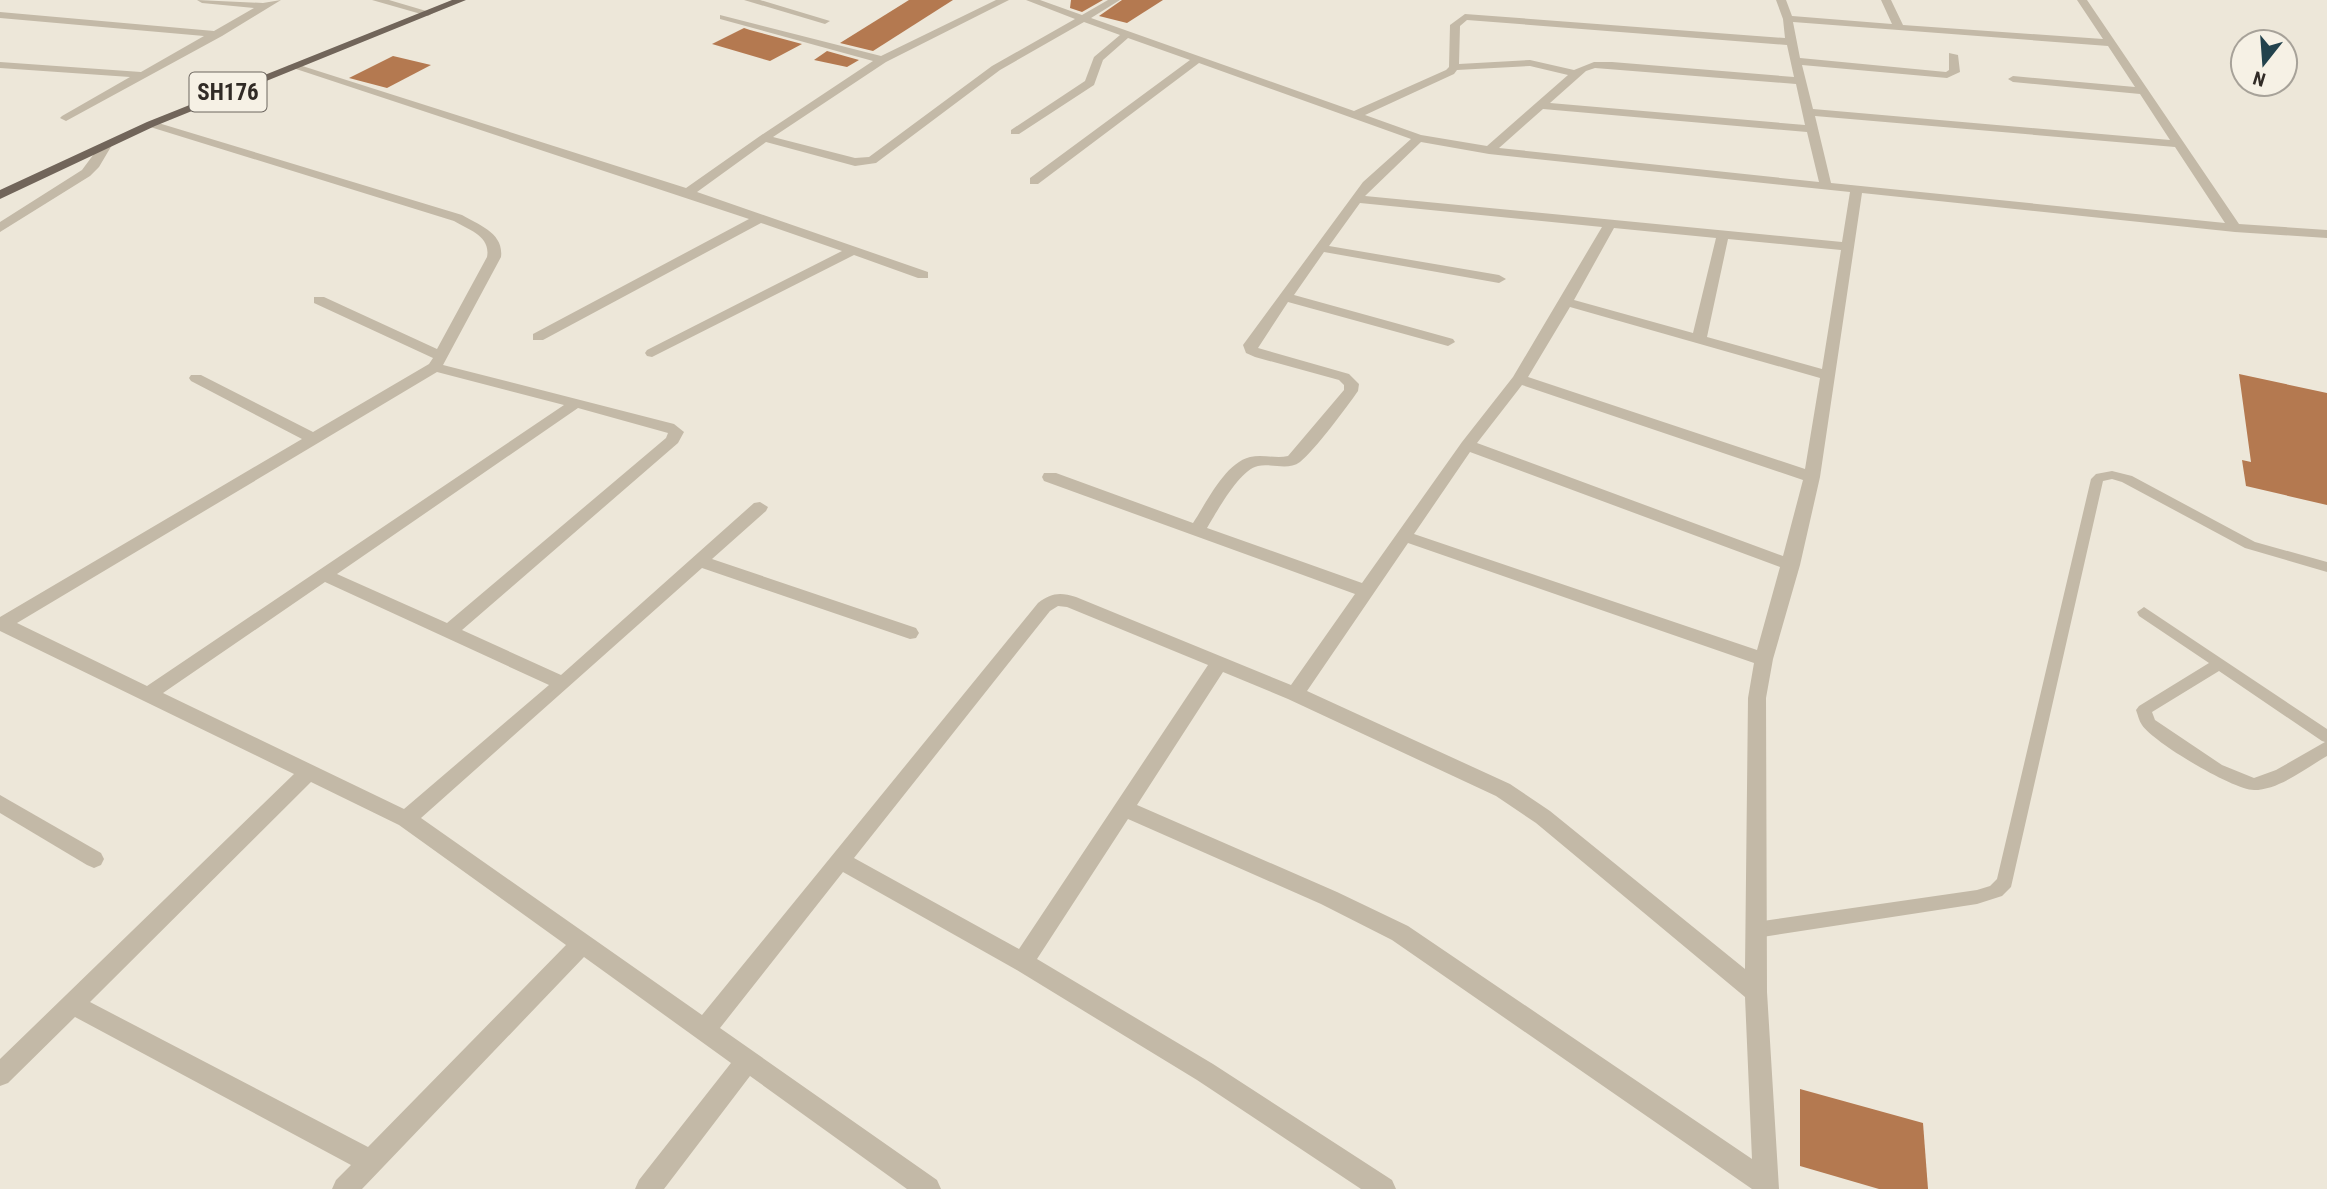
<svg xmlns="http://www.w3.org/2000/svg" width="2327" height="1189" font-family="'Roboto Condensed',sans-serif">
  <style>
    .building { fill: #b47950 }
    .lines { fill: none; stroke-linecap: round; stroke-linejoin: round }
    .service { fill: #c3b9a7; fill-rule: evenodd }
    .minor { fill: #c3b9a7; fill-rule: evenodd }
    .primary { fill: #71655a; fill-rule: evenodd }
    .labels { text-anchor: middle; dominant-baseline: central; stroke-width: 7; stroke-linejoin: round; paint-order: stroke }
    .shield { fill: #f6f1e5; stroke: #6c665f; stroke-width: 2 }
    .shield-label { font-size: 23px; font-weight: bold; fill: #312b26 }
  </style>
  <rect width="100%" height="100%" fill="#ede7d9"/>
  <!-- building -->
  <g class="building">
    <polygon points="909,0 953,0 873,51 840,43"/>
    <polygon points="1071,0 1103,0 1082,12 1070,8"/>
    <polygon points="1122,0 1163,0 1127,23 1099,16"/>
    <polygon points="744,28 750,30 802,44 770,61 712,44"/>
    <polygon points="827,51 859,60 847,67 814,60"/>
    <polygon points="393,56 431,65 387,88 349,78"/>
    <polygon points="2239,374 2327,393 2327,505 2246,486 2242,460 2251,462"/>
    <polygon points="1800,1089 1923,1123 1928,1189 1879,1189 1800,1166"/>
  </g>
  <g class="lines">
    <!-- service -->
    <g class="service">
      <polygon points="2112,471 2132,476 2255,542 2327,562 2327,572 2245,548 2122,482 2112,479 2103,481 2011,887 2002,896 1977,904 1756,938 1750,935 1747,930 1750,925 1756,922 1977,890 1990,886 1997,879 2091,479 2096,474"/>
      <path d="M2144 607 2327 729V756C2306 768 2279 790 2254 790 2233 790 2153 742 2142 725 2139 721 2138 715 2136 710L2139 706 2209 663 2139 616 2137 612ZM2219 671 2322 741 2325 742 2276 770 2254 778 2222 765 2155 720 2152 712Z"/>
    </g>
    <!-- minor -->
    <g class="minor">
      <polygon points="197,0 263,3 281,0 222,36 66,121 60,118 62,116 130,77 0,68 0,62 141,72 204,36 0,18 0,12 214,31 254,8 202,3"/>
      <polygon points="372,0 389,0 433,13 428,16"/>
      <polygon points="744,0 760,0 830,21 825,24"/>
      <path d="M996 0H1009L886 62 773 137 855 158 869 157 992 66 1075 19 1026 0H1040L1082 15 1108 0H1120L1091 18 1354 111 1446 70 1449 67 1450 25 1465 14 1785 38 1783 19 1776 0H1786L1792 16 1892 24 1881 0H1891L1903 25 2103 39 2077 0H2087L2239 224 2327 230V238L2235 232 1862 193 1820 477 1800 565 1773 659 1766 698 1767 992 1779 1189H1752L1392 940 1321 904 1128 819 1037 959 1213 1064 1392 1180 1396 1189H1361L1197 1080 1015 969 843 872 720 1028 937 1180 941 1189H907L750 1076 664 1189H635L639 1180 731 1063 584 957 362 1189H332L336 1180 351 1165 75 1017 8 1083 0 1086V1059L294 774 0 631V617L302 439 191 381 189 378 191 375H201L313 432 429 364 433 358 314 303V297H324L437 349 487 257C491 236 469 230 454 221L147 126V122H155L462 215C479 225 504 233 501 257L443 365 674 424 684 432 678 443 462 630 561 675 754 503 760 502 768 507 766 511 712 559 916 628 919 633 916 638 910 639 702 568 421 818 702 1015 1038 603C1051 593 1060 592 1076 597L1291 685 1355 594 1044 481 1042 477 1044 473H1056L1193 523C1207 502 1225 463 1250 457 1263 454 1276 459 1288 456L1344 390V385L1339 380 1255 357 1246 353 1243 345 1363 182 1411 139 1199 63 1038 184H1030V178L1190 60 1128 38 1103 60 1094 85 1019 134H1011V130L1085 81 1094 57 1120 35 1084 22 1000 70 876 163 855 166 766 142 697 192 928 272V278H918L854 255 652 357 647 356 645 353 647 350 842 251 761 223 543 340H533V334L749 219 287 66 296 64 686 188 760 136 873 61 720 19V15L881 56ZM1467 20 1787 45 1794 77 1612 62H1594L1574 70 1530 60 1459 64 1460 26ZM1793 22 2108 46 2135 87 2013 76 2008 79 2013 82 2140 94 2170 140 1813 109 1802 65 1947 78 1960 72 1958 55 1949 53V70L1946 72 1800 58ZM1530 66 1568 75 1487 146 1421 135 1365 115 1454 74 1457 70ZM1595 68 1796 84 1805 125 1550 103 1586 71ZM1543 109 1807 132 1819 182 1499 148ZM1815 116 2175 147 2225 223 1831 183ZM1421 142 1489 154 1850 192 1842 242 1365 196ZM1360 203 1602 227 1513 377 1462 442 1362 583 1207 528C1216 513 1240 469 1258 466 1271 463 1288 471 1300 462 1314 451 1347 407 1358 391L1359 384 1349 374 1258 348 1288 302 1448 346 1455 342 1453 339 1294 295 1324 252 1499 283 1506 279 1499 275 1329 246ZM1614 228 1716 238 1693 333 1574 300ZM1728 239 1841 250 1822 369 1707 337ZM1570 307 1820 378 1805 469 1528 377ZM437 372 564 405 147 686 17 623ZM1522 385 1803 480 1783 556 1477 443ZM578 408 668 433 666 438 447 623 337 574ZM1470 452 1780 567 1757 650 1414 534ZM1408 543 1754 663 1748 698 1745 969 1550 811 1510 784 1307 691ZM325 582 549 685 404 809 163 693ZM1058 606 1067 607 1208 665 1019 949 854 858 1050 611ZM1223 672 1288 699 1496 796 1536 823 1745 997 1752 1159 1408 926 1337 892 1137 805ZM311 782 399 825 566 945 368 1147 90 1002Z"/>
      <polygon points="102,143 112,145 99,167 90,176 0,232 0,222 82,170"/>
      <polygon points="0,795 101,853 104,859 101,865 94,868 87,865 0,813"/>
    </g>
    <!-- primary -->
    <polygon class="primary" points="452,0 466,0 155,126 0,199 0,190 147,122"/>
  </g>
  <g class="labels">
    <!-- shield labels -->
    <rect class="shield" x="189.5" y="72.5" width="77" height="39" rx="5"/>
    <g class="shield-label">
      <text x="228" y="92">SH176</text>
    </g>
  </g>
  <!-- north arrow -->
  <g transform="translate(2264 63) rotate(197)"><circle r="33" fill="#f6f1e5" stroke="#a7a299" stroke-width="2"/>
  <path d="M0-5L12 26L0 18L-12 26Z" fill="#22424c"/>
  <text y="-10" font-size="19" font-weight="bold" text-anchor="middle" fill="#312b26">N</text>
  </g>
</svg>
